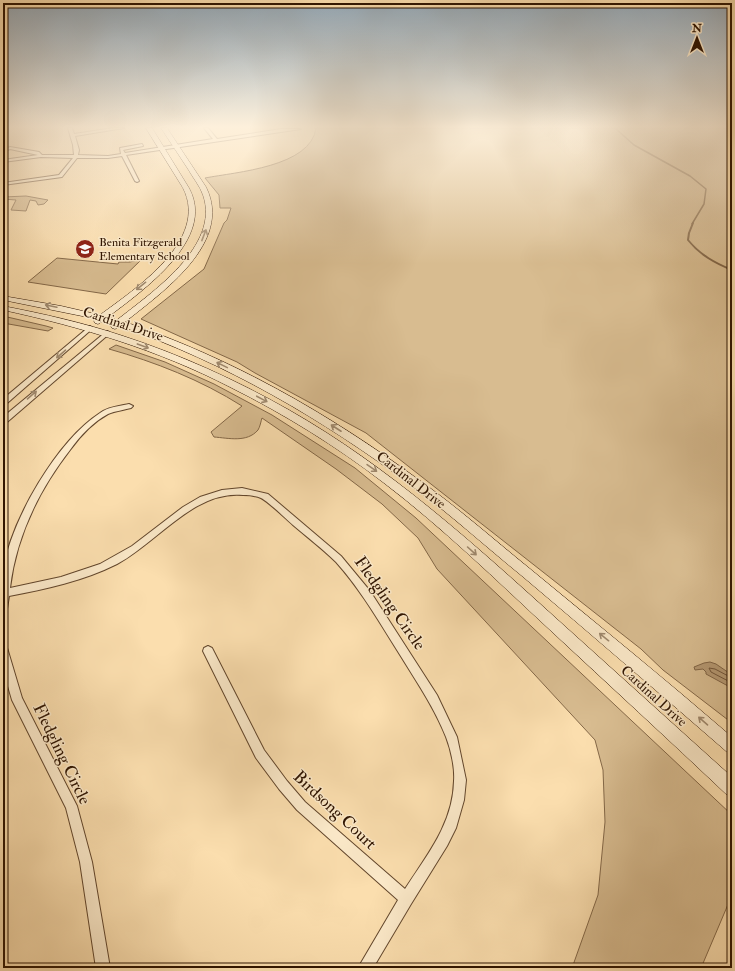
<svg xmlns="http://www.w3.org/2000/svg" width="735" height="971" font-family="'IM FELL Double Pica',serif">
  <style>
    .green { fill: #d8bc90; stroke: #846848 }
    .water { fill: #b69973; stroke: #806445 }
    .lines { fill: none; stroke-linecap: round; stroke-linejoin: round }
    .shore { stroke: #72563a; stroke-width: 1 }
    .stream-far1 { stroke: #806445; stroke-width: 1.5 }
    .stream { stroke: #806445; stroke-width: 2 }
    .street-casing { stroke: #62462c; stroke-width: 2 }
    .secondary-casing { stroke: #2f1400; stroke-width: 1 }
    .street { fill: #fceaca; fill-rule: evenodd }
    .secondary { fill: #fceaca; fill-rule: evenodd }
    .oneway { stroke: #a08a6f }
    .labels { text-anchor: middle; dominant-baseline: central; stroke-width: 3; stroke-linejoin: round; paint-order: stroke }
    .far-poi-label { font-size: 12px; fill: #2f1400; stroke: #fceaca; text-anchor: start }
    .street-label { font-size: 14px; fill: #2f1400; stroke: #fceaca }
    .near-street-label { font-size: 17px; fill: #2f1400; stroke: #fceaca }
  </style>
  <rect width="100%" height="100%" fill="#fbdeae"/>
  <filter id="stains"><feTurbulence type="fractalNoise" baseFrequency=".005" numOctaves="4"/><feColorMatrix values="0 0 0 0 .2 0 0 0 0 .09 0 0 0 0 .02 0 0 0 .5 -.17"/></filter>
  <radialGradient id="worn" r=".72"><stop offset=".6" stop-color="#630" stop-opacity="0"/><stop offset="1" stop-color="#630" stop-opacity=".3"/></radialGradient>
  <!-- green -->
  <g class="green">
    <path d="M316 128H732V723L663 670 641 649 366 433 255 373 237 362 141 319 204 269 224 223 227 220 231 208H220L219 195 205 178C236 172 311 167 316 128Z"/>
    <polygon points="26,196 48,200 44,204 38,205 36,201 30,200 26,211 11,210 16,200 3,199 3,197"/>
    <polygon points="57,258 118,264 119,262 130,262 142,259 106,294 28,282"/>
    <polygon points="3,316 46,326 53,328 48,331 3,323"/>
    <path d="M116 345 165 362 214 384 272 415 355 468 416 518 732 815V895L701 968H572L598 895 605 822 603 770 595 740 437 569 418 538 382 504 336 469 262 418C261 421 260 427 258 430 247 443 228 438 214 437L211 432 242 406C201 380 155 362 109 349Z"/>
  </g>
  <!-- water -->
  <polygon class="water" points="710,662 716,664 732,675 732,686 728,686 706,674 706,672 703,669 695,670 694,667 704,663"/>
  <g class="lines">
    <!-- shore -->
    <polyline class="shore" points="732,678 715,669 709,668 711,672 732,683"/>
    <!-- stream-far1 -->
    <polyline class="stream-far1" points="615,128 634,145 690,176 706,189 704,204 692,224"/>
    <!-- stream -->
    <path class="stream" d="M693 223 689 233 688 240C700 255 715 263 732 270"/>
    <!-- street casing -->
    <g class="street-casing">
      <g id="street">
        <polygon points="68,128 72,128 74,134 113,128 124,128 75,136 79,150 78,155 108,156 121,154 120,148 142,144 143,146 123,150 125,153 213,139 204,128 208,128 217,139 281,129 301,129 126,155 139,181 137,182 135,181 122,156 108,158 77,158 62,177 3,185 3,183 59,175 73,158 41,157 3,162 3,160 38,155 10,149 3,152 3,150 10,147 39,152 42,155 74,155 73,145"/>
        <polygon points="90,326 93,328 92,329 5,405 3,405 3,399"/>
        <polygon points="107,331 109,332 109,334 6,423 3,423 3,417"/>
        <path d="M129 404 133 406 131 408C124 410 115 411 108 414 93 422 80 436 70 450 39 490 16 537 10 588L61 577 100 564 132 546 183 507 200 497 222 490 242 488 268 494 341 556 370 591 437 695 457 737 466 780 464 800 456 828 447 846 411 904 373 968H358L398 900 297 810 279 789 256 758 203 651 204 648 208 646 212 648 264 750 287 781 305 802 405 889C427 855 453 824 454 781 455 768 451 750 446 737 435 709 418 684 402 658 381 625 362 591 336 562 323 549 307 537 293 525 286 519 269 502 261 498 256 496 249 495 243 495 194 490 157 543 117 564 83 581 46 589 9 596L6 615 3 616C3 601 1 585 3 571 11 520 57 441 100 413 108 407 119 406 129 404Z"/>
        <polygon points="3,646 7,648 8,651 22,698 77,806 92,862 110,968 96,968 80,862 66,808 12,700 3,669"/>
      </g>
    </g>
    <!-- secondary casing -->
    <g class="secondary-casing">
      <g id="secondary">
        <path d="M146 128H152L189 188C217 239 142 291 108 317L117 320C151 293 221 246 203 195 200 186 193 178 188 169 179 155 170 142 161 128H167L206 187C234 243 161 293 125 322 231 358 328 413 419 480 457 507 492 538 529 568 597 624 665 679 732 737V755L727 752C659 693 591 634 522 576 485 546 450 514 412 486 322 419 226 363 120 326L115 329 112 328 111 326 112 324 103 321 98 324 95 323 94 321 95 319 87 317 3 300V296L61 306 100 315C135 289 210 240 183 188Z"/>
        <path d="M3 306C44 314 84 323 123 336 181 355 236 380 289 410 389 467 473 543 558 620 616 672 674 725 732 777V796L726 794C668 739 609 685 550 630 496 580 443 528 384 483 336 446 284 414 230 387 158 350 82 327 3 310Z"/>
      </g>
    </g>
    <!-- street -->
    <use href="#street" class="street"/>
    <!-- secondary -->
    <use href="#secondary" class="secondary"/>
  </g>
  <!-- one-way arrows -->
  <defs><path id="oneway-shaft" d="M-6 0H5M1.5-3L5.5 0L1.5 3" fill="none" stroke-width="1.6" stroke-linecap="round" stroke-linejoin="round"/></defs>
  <g class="oneway">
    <use href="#oneway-shaft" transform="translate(204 235) rotate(-69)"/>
    <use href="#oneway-shaft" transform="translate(141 286) rotate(141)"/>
    <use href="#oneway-shaft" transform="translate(51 306) rotate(-168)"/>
    <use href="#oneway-shaft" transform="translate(143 346) rotate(20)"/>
    <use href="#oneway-shaft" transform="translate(61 354) rotate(139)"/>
    <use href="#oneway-shaft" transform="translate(222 365) rotate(-154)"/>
    <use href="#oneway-shaft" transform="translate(32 395) rotate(-41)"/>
    <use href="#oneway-shaft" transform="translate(262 399) rotate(28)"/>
    <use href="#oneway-shaft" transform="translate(336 428) rotate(-147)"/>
    <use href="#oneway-shaft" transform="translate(372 468) rotate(35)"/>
    <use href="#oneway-shaft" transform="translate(472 551) rotate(42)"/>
    <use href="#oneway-shaft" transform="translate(604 637) rotate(-141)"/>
    <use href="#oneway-shaft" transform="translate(703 721) rotate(-139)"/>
  </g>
  <!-- sky -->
  <linearGradient id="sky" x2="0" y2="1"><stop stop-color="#94a9b9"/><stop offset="0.48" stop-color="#fdf0db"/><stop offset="1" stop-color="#fdf0db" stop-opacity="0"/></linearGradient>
  <rect width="735" height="264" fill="url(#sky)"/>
  <!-- icons -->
  <defs>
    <g id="school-disc" transform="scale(1)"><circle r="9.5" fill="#8f2418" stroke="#fceaca"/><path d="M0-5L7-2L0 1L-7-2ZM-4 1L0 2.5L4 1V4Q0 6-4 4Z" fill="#fff"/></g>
  </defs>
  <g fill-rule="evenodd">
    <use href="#school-disc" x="85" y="249"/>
  </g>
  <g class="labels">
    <!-- far-poi labels -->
    <g class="far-poi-label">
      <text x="99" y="242">Benita Fitzgerald<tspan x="99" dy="14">Elementary School</tspan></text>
    </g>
    <!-- street labels -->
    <g class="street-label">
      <text transform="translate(123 324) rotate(18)">Cardinal Drive</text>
      <text transform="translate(411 480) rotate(38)">Cardinal Drive</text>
      <text transform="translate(654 696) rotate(42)">Cardinal Drive</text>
    </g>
    <!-- near-street labels -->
    <g class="near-street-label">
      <text transform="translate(390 603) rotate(55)">Fledgling Circle</text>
      <text transform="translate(62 754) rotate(64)">Fledgling Circle</text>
      <text transform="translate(335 810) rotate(43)">Birdsong Court</text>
    </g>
  </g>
  <!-- margin -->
  <rect width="735" height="971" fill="none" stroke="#fbdeae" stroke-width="16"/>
  <rect x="4" y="4" width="727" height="963" fill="none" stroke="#2f1400" stroke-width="2"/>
  <rect x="8" y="8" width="719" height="955" fill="none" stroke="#2f1400"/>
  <!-- north arrow -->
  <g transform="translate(697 38)" stroke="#fceaca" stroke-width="3" paint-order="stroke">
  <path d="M0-3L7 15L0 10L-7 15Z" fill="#2f1400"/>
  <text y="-6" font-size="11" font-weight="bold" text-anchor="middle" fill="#2f1400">N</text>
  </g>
  <rect width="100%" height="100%" filter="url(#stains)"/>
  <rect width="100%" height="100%" fill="url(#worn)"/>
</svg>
